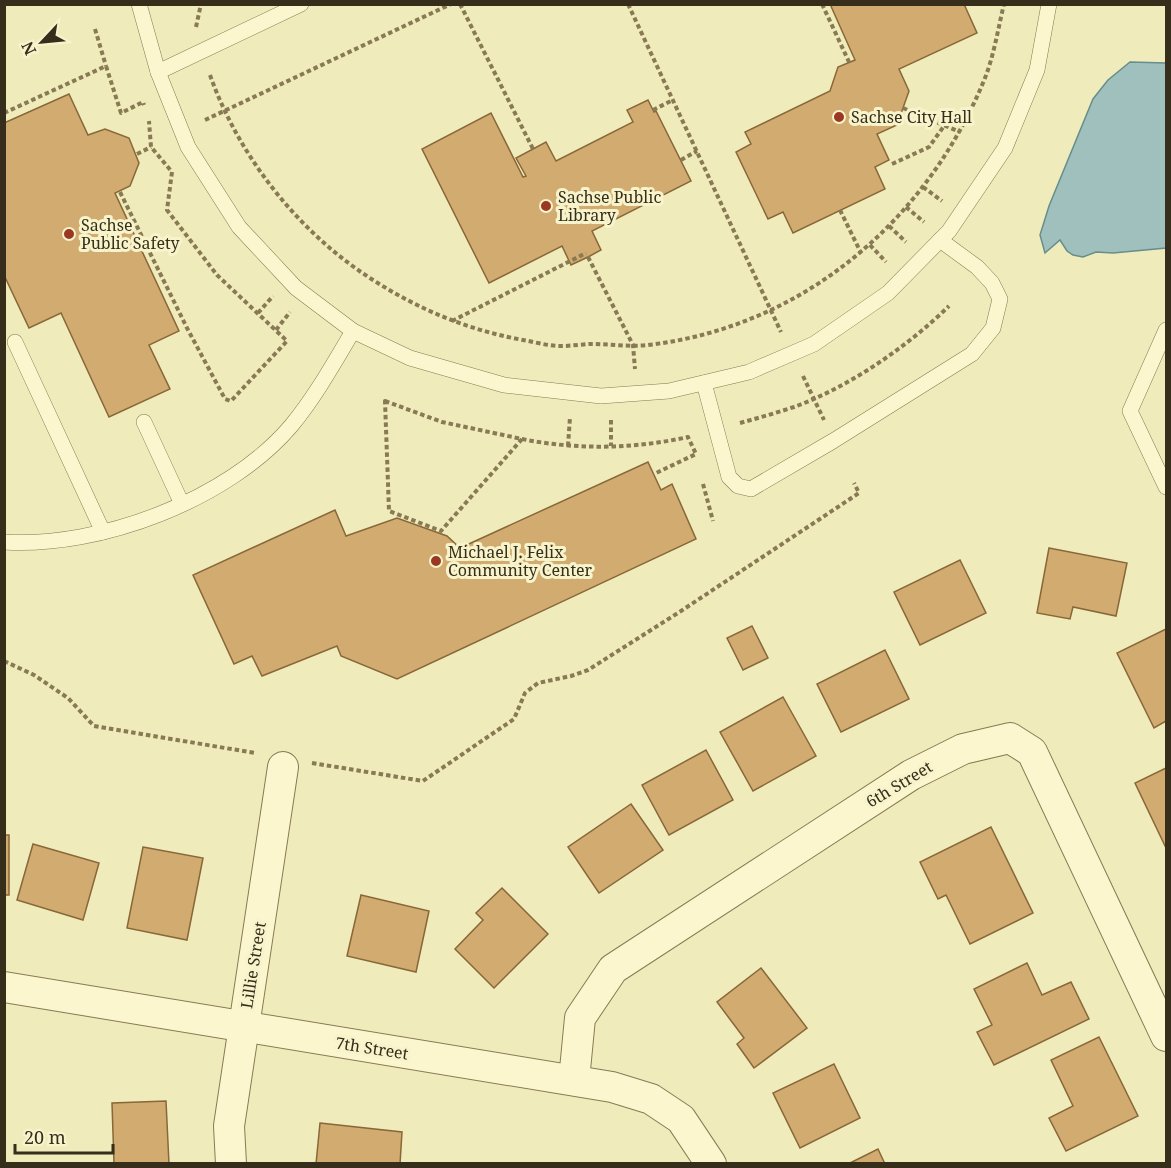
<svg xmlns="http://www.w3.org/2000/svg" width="1171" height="1168" font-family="'Noto Serif',serif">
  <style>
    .water { fill: #a0c0bd; stroke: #678e8c; stroke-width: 1.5 }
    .building { fill: #d1ab6f; stroke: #886839; stroke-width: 1.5 }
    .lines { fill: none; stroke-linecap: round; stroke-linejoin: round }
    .lane-casing { stroke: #887a54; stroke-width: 16 }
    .street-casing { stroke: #887a54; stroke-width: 32 }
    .path { stroke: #887a54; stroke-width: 4; stroke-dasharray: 4.5 3; stroke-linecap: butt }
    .lane { stroke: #fbf6ce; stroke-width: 15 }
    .street { stroke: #fbf6ce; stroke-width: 30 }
    .poi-dot { fill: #9a3821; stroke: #f7f3cb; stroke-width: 2 }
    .labels { text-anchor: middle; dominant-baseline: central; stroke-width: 6; stroke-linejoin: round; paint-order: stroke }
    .poi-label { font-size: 16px; fill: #362d1a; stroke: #f7f3cb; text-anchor: start }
    .street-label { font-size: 16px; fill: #362d1a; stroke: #f7f3cb }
  </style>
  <rect width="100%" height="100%" fill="#f0ebbb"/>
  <!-- water -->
  <polygon class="water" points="1130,62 1166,63 1166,248 1113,253 1096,252 1083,257 1073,255 1067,251 1060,240 1045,253 1040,235 1049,206 1093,99 1108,80"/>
  <!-- building -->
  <g class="building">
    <polygon points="830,4 964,4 977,33 899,69 909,91 897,125 877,134 889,160 875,167 885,189 793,233 783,212 768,219 736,152 751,144 745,132 830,91 838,67 855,60"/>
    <polygon points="69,94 88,135 105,129 129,138 139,163 130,186 115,193 179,331 149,345 170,389 109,417 61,313 29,328 4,275 4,123"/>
    <polygon points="648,100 654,112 656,111 691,181 592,231 601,250 588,257 571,265 562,246 489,283 422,149 491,113 523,177 526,176 516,158 546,142 556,161 633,122 627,110"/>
    <polygon points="648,462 661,490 672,484 696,539 397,679 341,656 337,646 262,676 252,656 234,664 193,575 335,510 346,536 397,518 447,536 460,548"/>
    <polygon points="1049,548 1127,563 1116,616 1073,607 1070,619 1037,613"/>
    <polygon points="960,560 986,613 920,645 894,592"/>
    <polygon points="752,626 768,658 743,670 727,638"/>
    <polygon points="1166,629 1166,721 1154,728 1117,653"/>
    <polygon points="885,650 909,699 841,732 817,684"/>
    <polygon points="783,697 816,756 753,791 720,732"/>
    <polygon points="706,750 733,800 669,835 642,785"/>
    <polygon points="1166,768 1166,848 1135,783"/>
    <polygon points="631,804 663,850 599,893 568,847"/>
    <polygon points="991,827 1033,913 970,944 946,895 938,899 920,862"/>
    <rect x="4" y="835" width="5" height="60"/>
    <polygon points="33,844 99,863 83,920 17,900"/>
    <polygon points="143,847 203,858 187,940 127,928"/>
    <polygon points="502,888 548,934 494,988 455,949 483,920 476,913"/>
    <polygon points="361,895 429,911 416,972 347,956"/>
    <polygon points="1027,963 1042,995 1071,982 1089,1019 994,1065 977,1032 992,1025 974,989"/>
    <polygon points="761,968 807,1028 754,1068 737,1044 744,1038 717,1002"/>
    <polygon points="1099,1037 1138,1116 1066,1151 1049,1118 1073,1106 1051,1060"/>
    <polygon points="834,1064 860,1118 800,1148 773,1093"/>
    <polygon points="166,1101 169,1164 114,1164 112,1103"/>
    <polygon points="320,1123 402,1132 400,1164 316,1164"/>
    <polygon points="878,1149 885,1164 848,1164"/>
  </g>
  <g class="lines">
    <!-- lane casing -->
    <g class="lane-casing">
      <g id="lane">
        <polyline points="139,4 158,72 188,147 239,227 296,288 353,331 410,358 504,385 601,396 669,391 749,372 814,344 888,293 949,231 1005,148 1037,70 1049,4"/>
        <polyline points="158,72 301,4"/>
        <polyline points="1166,330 1130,411 1166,487"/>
        <polyline points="15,342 103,532"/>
        <polyline points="704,383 729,477 738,486 751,489 833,441 972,354 993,328 1000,299 992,283 977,267 940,240"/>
        <polyline points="144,422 182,504"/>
        <path d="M4 542C100 548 228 500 291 426 315 397 334 363 353 331"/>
      </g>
    </g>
    <!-- street casing -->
    <g class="street-casing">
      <g id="street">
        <polyline points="4,987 612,1087 651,1099 681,1119 711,1164"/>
        <polyline points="574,1080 580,1018 613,969 911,775 963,749 1010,738 1032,752 1166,1036"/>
        <polyline points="231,1164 229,1126 283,767"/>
      </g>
    </g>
    <!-- path -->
    <g class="path">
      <polyline points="460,4 533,149"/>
      <polyline points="628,4 781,332"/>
      <polyline points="822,4 849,62"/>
      <polyline points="196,27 201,4"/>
      <polyline points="95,29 106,66"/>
      <path d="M210 75C239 157 299 233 373 280 420 310 468 330 523 340 535 342 548 346 561 346 572 346 583 344 593 344 611 344 629 347 648 345 803 327 927 221 985 78 994 55 998 29 1004 4"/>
      <polyline points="903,108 960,132"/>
      <polyline points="653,110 673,100"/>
      <polyline points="4,113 106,66 121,113 143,102 144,105"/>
      <polyline points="205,120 451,4"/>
      <polyline points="137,154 151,147"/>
      <polyline points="681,160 697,151"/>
      <polyline points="892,164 929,147 944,126"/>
      <polyline points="923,187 942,201"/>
      <polyline points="120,192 187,328 225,399 231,401 287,341 217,275 167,210 172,172 151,147 149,121"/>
      <polyline points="906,207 924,222"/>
      <polyline points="840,210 861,253"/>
      <polyline points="889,226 906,242"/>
      <polyline points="870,245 886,262"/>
      <polyline points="588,257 633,345 635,369"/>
      <polyline points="258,313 273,296"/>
      <polyline points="452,321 586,253"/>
      <polyline points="276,330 290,312"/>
      <polyline points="803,376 824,420"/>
      <polygon points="385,401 442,422 522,439 441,531 389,511"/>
      <polyline points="611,420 611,446"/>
      <path d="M740 423C758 418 776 413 794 407 849 387 907 347 949 306"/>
      <path d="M522 439C576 450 634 449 688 437L696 454 654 474"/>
      <polyline points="568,446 570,417"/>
      <polyline points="703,484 713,521"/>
      <polyline points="4,661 34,675 68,698 94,726 255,753"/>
      <polyline points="312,763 423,781 514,719 525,693 538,683 571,676 588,670 681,611 859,493 854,483"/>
    </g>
    <!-- lane -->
    <use href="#lane" class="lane"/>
    <!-- street -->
    <use href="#street" class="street"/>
  </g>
  <!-- markers -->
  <g class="poi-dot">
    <circle cx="839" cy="117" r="6"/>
    <circle cx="546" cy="206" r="6"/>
    <circle cx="69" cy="234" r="6"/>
    <circle cx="436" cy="561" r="6"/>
  </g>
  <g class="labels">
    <!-- poi labels -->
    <g class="poi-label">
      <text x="851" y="117">Sachse City Hall</text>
      <text x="558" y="197">Sachse Public<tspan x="558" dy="18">Library</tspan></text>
      <text x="81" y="225">Sachse<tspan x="81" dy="18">Public Safety</tspan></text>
      <text x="448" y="552">Michael J. Felix<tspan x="448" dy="18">Community Center</tspan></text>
    </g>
    <!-- street labels -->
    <g class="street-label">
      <text transform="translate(899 784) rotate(-31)">6th Street</text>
      <text transform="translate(253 965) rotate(-81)">Lillie Street</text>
      <text transform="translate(372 1048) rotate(9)">7th Street</text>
    </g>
  </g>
  <!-- border -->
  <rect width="1171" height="1168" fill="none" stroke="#362d1a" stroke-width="12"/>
  <!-- north arrow -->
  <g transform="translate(42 42) rotate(244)" stroke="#f7f3cb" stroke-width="4.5" paint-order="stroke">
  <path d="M0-4.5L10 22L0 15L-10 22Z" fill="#362d1a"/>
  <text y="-9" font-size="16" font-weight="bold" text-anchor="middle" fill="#362d1a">N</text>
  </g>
  <!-- scale -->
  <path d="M15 1144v9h98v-9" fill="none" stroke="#362d1a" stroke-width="3"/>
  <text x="24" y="1144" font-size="18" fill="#362d1a" stroke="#f7f3cb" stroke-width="4.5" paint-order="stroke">20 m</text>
</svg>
